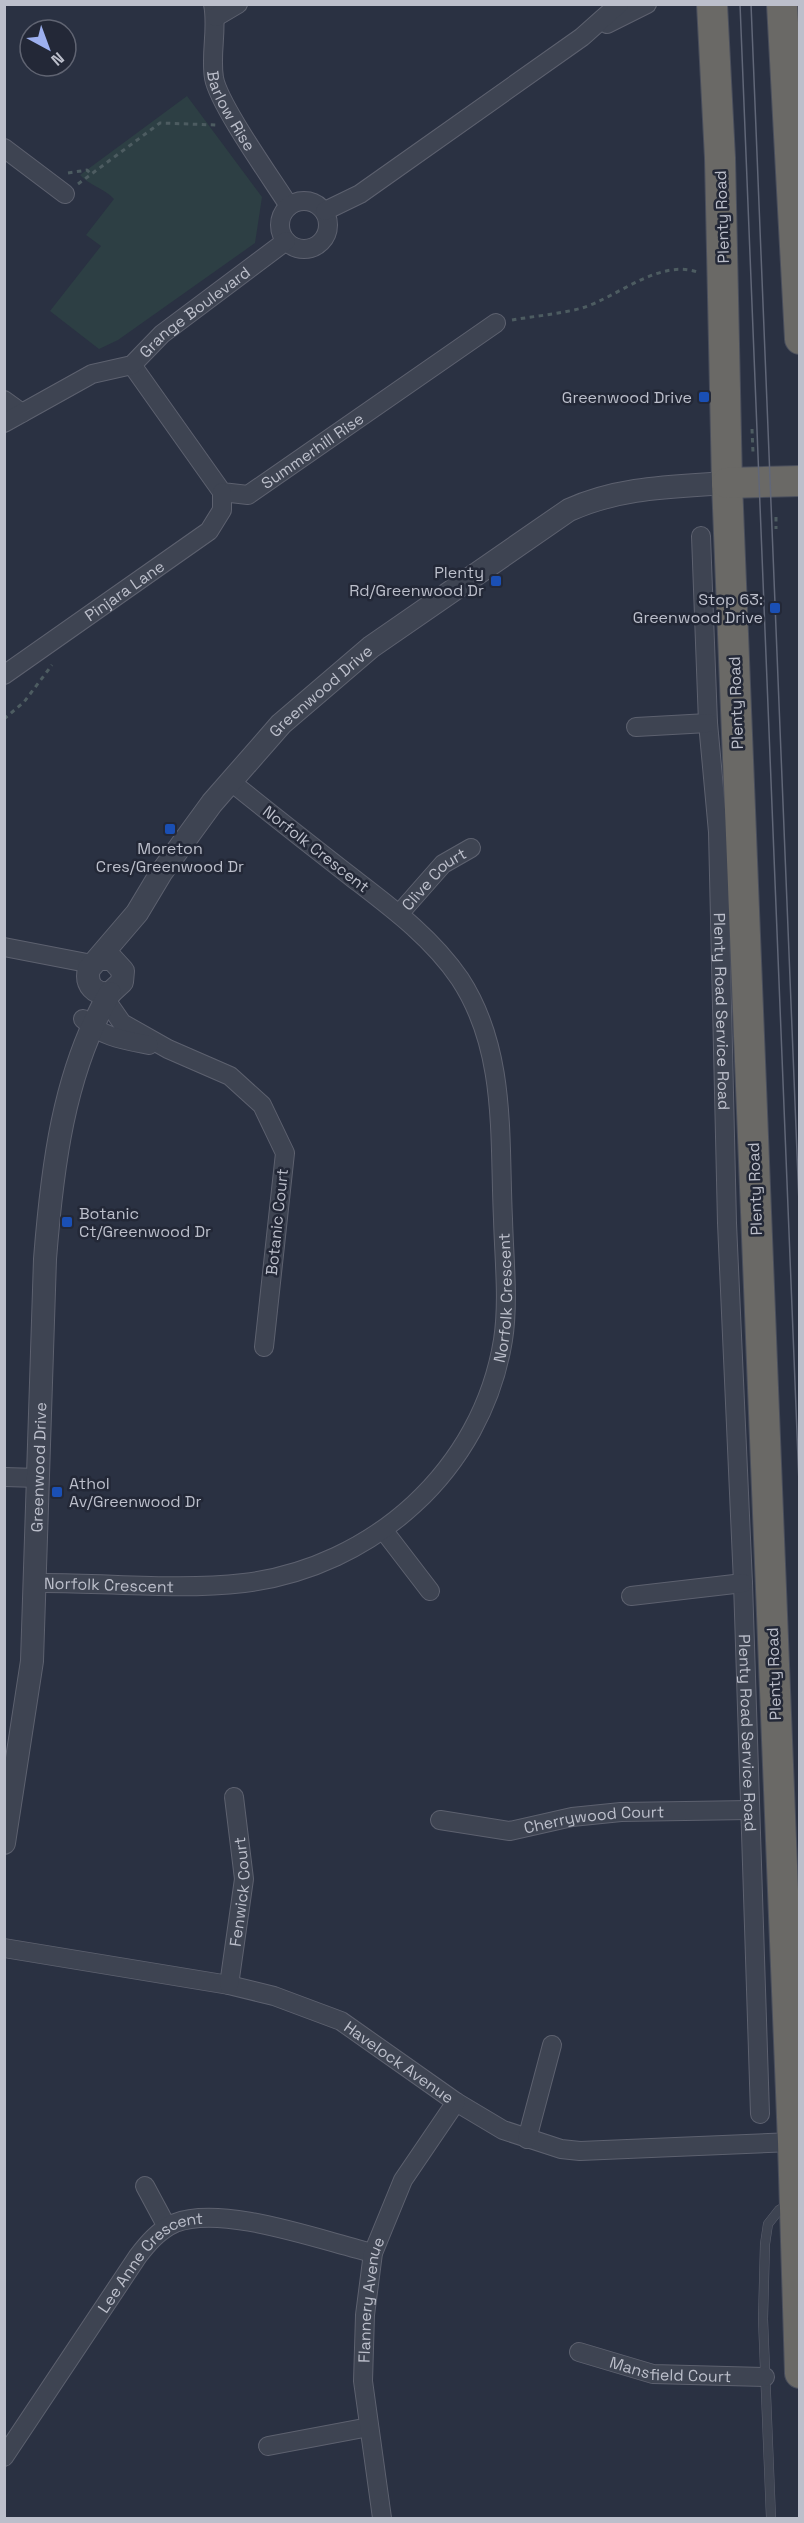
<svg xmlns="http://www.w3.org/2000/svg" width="804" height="2523" font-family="'Space Grotesk',sans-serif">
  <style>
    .green { fill: #2d3f44 }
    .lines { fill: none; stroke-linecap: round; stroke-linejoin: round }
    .service-casing { stroke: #5d616f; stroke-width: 10 }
    .minor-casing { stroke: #5d616f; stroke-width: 20 }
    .tertiary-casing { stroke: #5d616f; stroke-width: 24 }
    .trunk-casing { stroke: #494e5c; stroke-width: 32 }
    .path { stroke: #4d5c61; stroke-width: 3; stroke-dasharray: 4.5 4.5; stroke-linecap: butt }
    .service { stroke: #3e4452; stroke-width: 9 }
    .minor { stroke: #3e4452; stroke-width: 18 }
    .tertiary { stroke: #3e4452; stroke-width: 22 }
    .trunk { stroke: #6a6966; stroke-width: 30 }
    .tram { stroke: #616778; stroke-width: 1.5 }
    .transit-dot { fill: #1a4fb4; stroke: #232837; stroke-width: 2 }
    .labels { text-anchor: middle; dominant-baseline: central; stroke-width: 5; stroke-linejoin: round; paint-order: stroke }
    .street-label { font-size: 16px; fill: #bcbfcb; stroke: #232837 }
    .poi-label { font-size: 16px; fill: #bcbfcb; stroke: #232837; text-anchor: end }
  </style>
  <rect width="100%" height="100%" fill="#2a3142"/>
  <!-- green -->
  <path class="green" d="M187 96 262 197 255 243 118 340 99 349 50 311 101 246 86 235 114 199C104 188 90 186 80 175Z"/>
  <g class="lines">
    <!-- service casing -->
    <g class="service-casing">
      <polyline id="service" points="771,2518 763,2319 765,2244 768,2224 779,2210 789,2204"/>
    </g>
    <!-- minor casing -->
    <g class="minor-casing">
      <g id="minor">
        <path id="s1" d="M213 4C218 29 210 53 214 78 219 105 272 179 289 206"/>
        <polyline points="216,17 238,4"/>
        <polyline points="607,24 647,4"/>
        <polyline points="4,148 65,194"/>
        <circle cx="304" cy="225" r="24"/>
        <polyline points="325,211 360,194 582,37 619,4"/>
        <path id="s2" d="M132 365 222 492 248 495 496 323"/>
        <polyline points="4,400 22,413"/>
        <path id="s3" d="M4 423 92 374 132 365 162 334 286 241"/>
        <path id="s4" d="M701 536 708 723 718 832 727 1223 743 1583 760 2114"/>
        <path id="s5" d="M4 675 209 531 222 510V492"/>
        <polyline points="636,727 708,723"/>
        <path id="s6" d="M399 914 443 864 471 848"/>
        <polyline points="4,947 92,964"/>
        <polyline points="106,1000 122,1023 168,1049 230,1076 262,1105 285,1153 264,1347"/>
        <path d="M83 1019C102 1037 124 1040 149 1045"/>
        <polyline points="4,1477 38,1478"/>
        <polyline points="384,1531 430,1591"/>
        <path id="s7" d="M35 1583C104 1582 175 1591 244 1583 373 1567 482 1470 503 1340 509 1301 504 1259 503 1219 499 1137 507 1051 460 979 432 938 393 909 354 879 313 847 271 814 230 781"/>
        <polyline points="631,1596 743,1583"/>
        <path id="s8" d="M440 1820 510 1831 572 1817 621 1812 749 1810"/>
        <path id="s9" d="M4 1948 229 1985 274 1996 341 2021 456 2102 503 2130 561 2149 580 2151 793 2142"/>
        <path id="s10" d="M229 1985 244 1879 234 1797"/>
        <polyline points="527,2139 552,2045"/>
        <polyline points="145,2186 167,2227"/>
        <path id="s11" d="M579 2352 653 2374 765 2377"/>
        <polyline points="268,2446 369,2427"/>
        <path id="s12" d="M4 2457 138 2256C148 2243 159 2230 175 2223 223 2204 322 2241 373 2253"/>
        <path id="s13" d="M382 2518 363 2381 365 2315 373 2253 403 2180 456 2102"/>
      </g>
    </g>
    <!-- tertiary casing -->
    <g class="tertiary-casing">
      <g id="tertiary">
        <path id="s14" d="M100 959H112L123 971 122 982 110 993C95 995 85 985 89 969L137 913 161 873 212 803 281 724 371 647 569 510C620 487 672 487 727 483"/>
        <path id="s15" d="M4 1843 32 1661 45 1259C52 1170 63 1072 110 993"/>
      </g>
    </g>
    <!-- trunk casing -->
    <g class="trunk-casing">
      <g id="trunk">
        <polyline points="712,4 720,158 727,483 793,2142 800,2373"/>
        <polyline points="782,4 800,339"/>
        <polyline points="727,483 800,481"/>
      </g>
    </g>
    <!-- path -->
    <g class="path">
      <polyline points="68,173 87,170 91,174"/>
      <polyline points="78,184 160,123 216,125"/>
      <path d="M512 320C535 316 560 314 582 308 618 297 661 257 700 273"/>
      <polyline points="752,429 753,453"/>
      <polyline points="776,517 776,529"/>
      <polyline points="4,719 24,702 52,665"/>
    </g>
    <!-- service -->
    <use href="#service" class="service"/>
    <!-- minor -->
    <use href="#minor" class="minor"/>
    <!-- tertiary -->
    <use href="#tertiary" class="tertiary"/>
    <!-- trunk -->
    <use href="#trunk" class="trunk"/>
    <!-- tram -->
    <g class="tram">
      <polyline points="740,4 800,1508"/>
      <polyline points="751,4 800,1228"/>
    </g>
  </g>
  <!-- markers -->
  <g class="transit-dot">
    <rect x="698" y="391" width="12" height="12" rx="3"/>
    <rect x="490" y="575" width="12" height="12" rx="3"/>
    <rect x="769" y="602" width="12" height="12" rx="3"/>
    <rect x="164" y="823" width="12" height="12" rx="3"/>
    <rect x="61" y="1216" width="12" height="12" rx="3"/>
    <rect x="51" y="1486" width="12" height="12" rx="3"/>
  </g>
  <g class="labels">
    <!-- street labels -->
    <g class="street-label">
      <text stroke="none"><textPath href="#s1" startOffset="111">Barlow Rise</textPath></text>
      <text transform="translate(722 217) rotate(-92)">Plenty Road</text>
      <text stroke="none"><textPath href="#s3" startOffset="224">Grange Boulevard</textPath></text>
      <text stroke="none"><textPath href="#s2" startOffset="260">Summerhill Rise</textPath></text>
      <text stroke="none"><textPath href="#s5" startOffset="147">Pinjara Lane</textPath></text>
      <text stroke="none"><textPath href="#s14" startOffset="458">Greenwood Drive</textPath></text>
      <text transform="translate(736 703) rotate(-92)">Plenty Road</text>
      <text transform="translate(316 849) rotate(38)">Norfolk Crescent</text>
      <text stroke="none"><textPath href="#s6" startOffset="50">Clive Court</textPath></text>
      <text stroke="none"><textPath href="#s4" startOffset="476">Plenty Road Service Road</textPath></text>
      <text transform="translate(755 1189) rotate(-92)">Plenty Road</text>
      <text transform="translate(277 1222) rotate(-84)">Botanic Court</text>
      <text stroke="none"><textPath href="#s7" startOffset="632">Norfolk Crescent</textPath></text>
      <text stroke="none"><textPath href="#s15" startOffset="378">Greenwood Drive</textPath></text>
      <text stroke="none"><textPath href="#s7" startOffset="74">Norfolk Crescent</textPath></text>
      <text transform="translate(774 1674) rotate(-92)">Plenty Road</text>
      <text stroke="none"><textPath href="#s4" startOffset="1198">Plenty Road Service Road</textPath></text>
      <text stroke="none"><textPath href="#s8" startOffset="156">Cherrywood Court</textPath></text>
      <text stroke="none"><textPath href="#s10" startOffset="94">Fenwick Court</textPath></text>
      <text stroke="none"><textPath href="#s9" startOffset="417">Havelock Avenue</textPath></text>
      <text stroke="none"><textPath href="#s12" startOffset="248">Lee Anne Crescent</textPath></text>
      <text stroke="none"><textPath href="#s13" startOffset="220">Flannery Avenue</textPath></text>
      <text stroke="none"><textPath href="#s11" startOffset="94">Mansfield Court</textPath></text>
    </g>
    <!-- poi labels -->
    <g class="poi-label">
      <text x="692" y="397">Greenwood Drive</text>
      <text x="484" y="572">Plenty<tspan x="484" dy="18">Rd/Greenwood Dr</tspan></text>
      <text x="763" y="599">Stop 63:<tspan x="763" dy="18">Greenwood Drive</tspan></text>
      <text x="170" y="848" text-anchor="middle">Moreton<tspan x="170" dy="18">Cres/Greenwood Dr</tspan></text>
      <text x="79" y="1213" text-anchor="start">Botanic<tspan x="79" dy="18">Ct/Greenwood Dr</tspan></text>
      <text x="69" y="1483" text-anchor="start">Athol<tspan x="69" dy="18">Av/Greenwood Dr</tspan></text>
    </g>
  </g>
  <!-- border -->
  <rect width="804" height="2523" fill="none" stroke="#bcbfcb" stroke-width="12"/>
  <!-- north arrow -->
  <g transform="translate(48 48) rotate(139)"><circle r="28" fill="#232837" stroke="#606472" stroke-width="1.5"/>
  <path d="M0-4.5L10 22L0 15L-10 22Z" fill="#9db0ef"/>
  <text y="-9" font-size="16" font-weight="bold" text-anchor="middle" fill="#bcbfcb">N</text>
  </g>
</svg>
